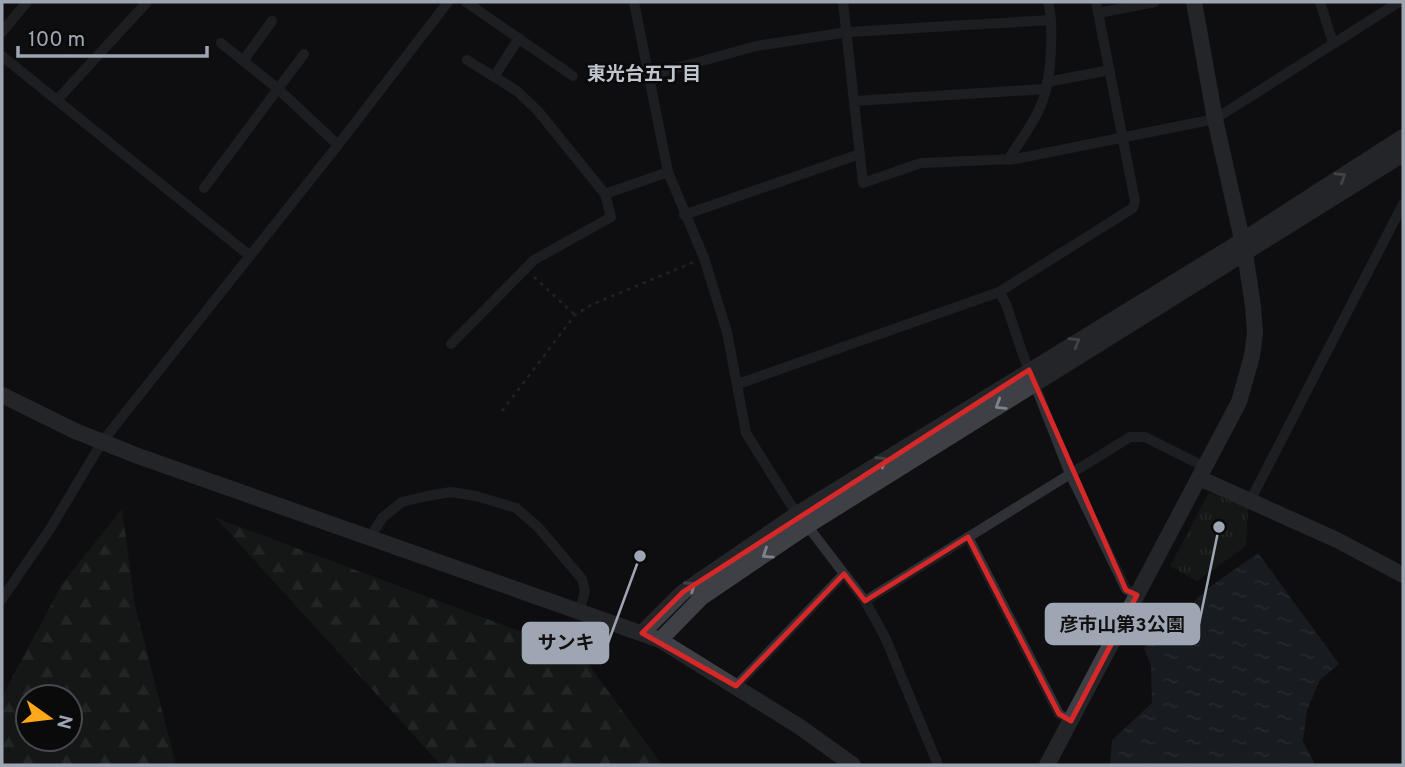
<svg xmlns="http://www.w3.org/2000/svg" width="1405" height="767" font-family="Overpass,'Noto Sans JP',sans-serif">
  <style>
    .forest { fill: url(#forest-firs); fill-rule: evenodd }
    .park { fill: url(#park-tufts) }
    .water { fill: url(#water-ripples) }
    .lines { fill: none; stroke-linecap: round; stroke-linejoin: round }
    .path { stroke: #36383d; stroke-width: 2.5; stroke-dasharray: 3.5 5; stroke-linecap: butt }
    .street { stroke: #303136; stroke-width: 10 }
    .secondary { stroke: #3e4046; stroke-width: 16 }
    .oneway { stroke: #7d828d }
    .marked { fill: none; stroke: #d62828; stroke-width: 5; stroke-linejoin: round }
    .labels { text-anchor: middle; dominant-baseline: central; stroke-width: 5; stroke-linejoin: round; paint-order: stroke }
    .neighbourhood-label { font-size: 19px; font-weight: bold; fill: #c0c4cf; stroke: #0a0a0b }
    .leader { fill: none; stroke: #9fa6b3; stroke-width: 2.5 }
    .callout-dot { fill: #9fa6b3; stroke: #0a0a0b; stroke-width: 2.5 }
    .callout { fill: #9fa6b3; stroke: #9fa6b3; stroke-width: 2.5 }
    .callout-label { font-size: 19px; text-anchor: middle; font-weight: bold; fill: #111 }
  </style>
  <defs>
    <pattern id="forest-firs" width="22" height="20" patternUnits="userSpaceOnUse" patternTransform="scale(1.75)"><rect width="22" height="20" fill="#1b231c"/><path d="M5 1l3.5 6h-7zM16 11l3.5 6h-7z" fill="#39403b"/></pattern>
    <pattern id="park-tufts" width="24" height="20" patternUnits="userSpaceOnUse" patternTransform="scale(1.75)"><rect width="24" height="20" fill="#1b231c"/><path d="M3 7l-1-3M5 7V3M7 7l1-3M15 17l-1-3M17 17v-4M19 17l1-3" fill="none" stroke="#39403b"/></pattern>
    <pattern id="water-ripples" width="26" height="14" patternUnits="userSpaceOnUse" patternTransform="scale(1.75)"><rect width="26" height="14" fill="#252e35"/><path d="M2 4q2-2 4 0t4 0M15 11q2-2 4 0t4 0" fill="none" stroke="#414950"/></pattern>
  </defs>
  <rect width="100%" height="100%" fill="#0f0f11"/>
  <!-- forest -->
  <g class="forest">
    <path d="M122 509 135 606 176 765H2V697L62 584ZM28 697H70V739H28Z"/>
    <polygon points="216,518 581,654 662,765 441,765"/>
  </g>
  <!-- park -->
  <polygon class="park" points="1209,493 1248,507 1246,546 1197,581 1170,566"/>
  <!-- water -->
  <polygon class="water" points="1258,553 1339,664 1320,680 1307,710 1303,741 1315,765 1110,765 1112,740 1152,703 1151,666 1144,648 1211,586"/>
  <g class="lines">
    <!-- path -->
    <g class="path">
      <polyline points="534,277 575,315"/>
      <polyline points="502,411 575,315 591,305 694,262"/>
    </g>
    <!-- street -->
    <g class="street">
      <polyline points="466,2 573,76"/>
      <polyline points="634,2 668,172 704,258 727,332 746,433 789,502 865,601 885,637 938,765"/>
      <polyline points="843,2 863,183 921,163 1015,159 1215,119 1399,2"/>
      <polyline points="1320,2 1333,43"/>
      <polyline points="1098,13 1155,2"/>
      <polyline points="2,32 27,2"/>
      <polyline points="221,43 277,88 338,145"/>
      <polyline points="2,56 250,256"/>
      <polyline points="243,61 272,21"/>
      <polyline points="648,76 756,46 848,32 1051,20"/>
      <polyline points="494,77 519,38"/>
      <polyline points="1047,82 1110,70"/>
      <polyline points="57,100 147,2"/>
      <polyline points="855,101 1046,89"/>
      <path d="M1008 160C1021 139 1039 117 1045 93 1051 73 1054 21 1048 2"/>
      <polyline points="204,188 304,54"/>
      <polyline points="605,194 668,172"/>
      <polyline points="684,215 860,154"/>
      <polyline points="999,292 1006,304 1022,352 1070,474 1126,589 1137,595"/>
      <polyline points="451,344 534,260 611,217 605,194 538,111 517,91 467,60"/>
      <polyline points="738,384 999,292 1133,208 1135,201 1096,2"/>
      <polyline points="1250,501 1403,204"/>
      <polyline points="968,537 1059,714 1071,721"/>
      <polyline points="370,538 382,518 402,502 427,496 451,492 476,496 516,508 538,527 582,579 585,591 579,612"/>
      <polyline points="2,599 50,529 102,442 338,145 448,2"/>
      <polyline points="865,601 1130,437 1145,437 1205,467"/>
      <polyline points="736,686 844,574"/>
    </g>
    <!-- secondary -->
    <g class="secondary">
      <polyline points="2,395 75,431 138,456 660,640 800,727 853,765"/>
      <polyline points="1199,478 1337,540 1403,575"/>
      <polyline points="642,633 683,592 797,514 1243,240 1403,137"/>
      <polyline points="660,640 702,597 807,526 1403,154"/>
      <polyline points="1047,765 1239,402 1252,356 1255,333 1253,306 1245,253 1215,119 1194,2"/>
    </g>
  </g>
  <!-- one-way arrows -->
  <defs><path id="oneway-chevron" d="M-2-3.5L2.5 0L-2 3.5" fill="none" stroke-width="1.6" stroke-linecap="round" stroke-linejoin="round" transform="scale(1.75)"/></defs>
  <g class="oneway">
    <use href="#oneway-chevron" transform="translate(1341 177) rotate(-33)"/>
    <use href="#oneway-chevron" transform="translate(1075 342) rotate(-31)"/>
    <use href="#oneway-chevron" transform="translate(1000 405) rotate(148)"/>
    <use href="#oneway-chevron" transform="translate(882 461) rotate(-32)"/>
    <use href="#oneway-chevron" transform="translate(767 554) rotate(146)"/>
    <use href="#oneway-chevron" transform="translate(691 586) rotate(-35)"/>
  </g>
  <!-- marked area -->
  <path d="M0 0H1405V767H0ZM1029 370 1126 590 1137 595 1071 721 1059 714 968 537 865 601 844 574 736 686 642 633 683 592Z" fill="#0f0f11" fill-opacity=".55" fill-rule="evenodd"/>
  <path class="marked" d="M1029 370 1126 590 1137 595 1071 721 1059 714 968 537 865 601 844 574 736 686 642 633 683 592Z"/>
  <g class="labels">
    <!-- neighbourhood labels -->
    <g class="neighbourhood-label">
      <text x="644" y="75">東光台五丁目</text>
    </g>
  </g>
  <!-- callouts -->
  <path class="leader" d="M1219 527L1199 624M640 556L608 643"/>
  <g class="callout-dot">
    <circle cx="1219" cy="527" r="7"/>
    <circle cx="640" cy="556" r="7"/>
  </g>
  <g class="callout">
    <rect x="1046" y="604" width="153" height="40" rx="7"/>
    <rect x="523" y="623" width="85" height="40" rx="7"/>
  </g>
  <g class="callout-label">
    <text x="1122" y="631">彦市山第3公園</text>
    <text x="566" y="649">サンキ</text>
  </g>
  <!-- border -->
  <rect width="1405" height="767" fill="none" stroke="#9fa6b3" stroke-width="7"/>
  <!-- north arrow -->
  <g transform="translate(49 718) rotate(104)"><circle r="33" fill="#0a0a0b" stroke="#46484e" stroke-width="2"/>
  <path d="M0-5L12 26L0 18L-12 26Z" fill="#ffa819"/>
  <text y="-10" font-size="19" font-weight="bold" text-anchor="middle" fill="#9fa6b3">N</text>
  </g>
  <!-- scale -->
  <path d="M18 46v10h189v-10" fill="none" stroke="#9fa6b3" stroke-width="3.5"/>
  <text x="28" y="46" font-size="21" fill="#9fa6b3" stroke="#0a0a0b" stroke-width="5" paint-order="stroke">100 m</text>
</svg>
